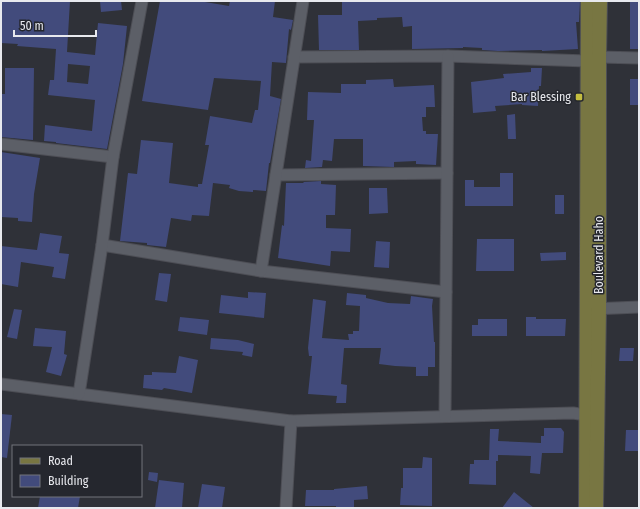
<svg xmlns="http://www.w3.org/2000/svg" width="640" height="509" font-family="'Fira Sans Condensed',sans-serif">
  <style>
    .building { fill: #424b7c; fill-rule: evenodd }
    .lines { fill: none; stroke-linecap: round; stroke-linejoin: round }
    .minor-casing { stroke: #4d4e55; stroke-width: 13 }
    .major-casing { stroke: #4d4e55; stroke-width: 16 }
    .minor { stroke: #5c5f67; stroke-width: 11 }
    .major { stroke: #787642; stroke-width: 14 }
    .poi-dot { fill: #c3bd3f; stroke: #25272e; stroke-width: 1.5 }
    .labels { text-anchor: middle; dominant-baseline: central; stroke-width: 3; stroke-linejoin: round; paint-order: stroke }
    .poi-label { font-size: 12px; fill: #e8e9ee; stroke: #25272e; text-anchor: end }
    .street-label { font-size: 12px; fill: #e8e9ee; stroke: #25272e }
  </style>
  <rect width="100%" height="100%" fill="#2f3138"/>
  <!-- building -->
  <g class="building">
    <path d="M1 1H70L67 52 95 55 98 23 127 26 123 64 107 149 56 143V142L44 141 45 125 92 131 95 100 48 95 50 80H54L56 49 17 46 18 44 1 43ZM68 64 90 66 88 84 67 82Z"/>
    <polygon points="100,1 121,1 122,10 101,12"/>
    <polygon points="160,1 199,1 229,6 230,1 275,1 273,17 293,20 291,30 289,29 286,63 272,62 270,96 281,99 270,163 269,163 266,191 253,190 253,192 239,191 229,188 230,185 213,183 209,216 192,215 191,221 171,218 166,247 147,245 147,243 120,241 128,173 137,174 141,140 173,143 169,183 198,187 198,184 202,184 209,145 205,145 210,116 252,123 255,110 258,110 261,81 214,78 208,110 142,101"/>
    <polygon points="342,1 580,1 579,22 576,22 578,49 542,51 542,50 498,51 482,50 482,48 463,47 463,48 412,49 412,26 403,27 402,17 377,18 377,20 358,21 359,50 319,50 318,15 342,15"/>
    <rect x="630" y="1" width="9" height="48"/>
    <polygon points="5,68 34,68 33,140 1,137 1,94 5,94"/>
    <polygon points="531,68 542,68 541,86 539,86 538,106 522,105 522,104 495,106 496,111 473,113 471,82 504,78 503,74 531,72"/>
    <polygon points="393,79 394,87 434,85 435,107 426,107 426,117 422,117 423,131 426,131 426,134 438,134 436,165 416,164 416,161 394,162 394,167 363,166 363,139 334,139 332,161 323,160 322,167 305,168 306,160 311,161 314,120 307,120 308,92 341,93 341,84 366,84 366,80"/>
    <rect x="630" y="79" width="9" height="26"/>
    <polygon points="515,114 516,139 508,139 507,115"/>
    <polygon points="1,152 40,158 34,194 32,222 18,221 18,218 1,217"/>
    <polygon points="500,173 513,173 513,206 465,206 465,180 474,180 474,187 500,187"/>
    <polygon points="321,181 321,184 336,185 335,215 326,215 326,228 351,229 350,252 331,251 330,266 278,258 282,225 284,226 286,183 303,183 304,182"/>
    <polygon points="369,188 387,188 388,213 369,214"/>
    <rect x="555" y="195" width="9" height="19"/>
    <polygon points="40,233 62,236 59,253 69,254 65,279 52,277 54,267 21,262 18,287 1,284 1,246 37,250"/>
    <polygon points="477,239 514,239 514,271 476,271"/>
    <polygon points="376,241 390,242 389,268 374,267"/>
    <polygon points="566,252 566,260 541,261 540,253"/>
    <polygon points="159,273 171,274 167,302 155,300"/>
    <polygon points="248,292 266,293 264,318 219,313 221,295 248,298"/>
    <polygon points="347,293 366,295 366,298 388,303 410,304 411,296 433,299 432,306 434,342 435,342 435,367 428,367 428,376 416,376 416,367 395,366 379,364 381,348 344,348 341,384 347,385 346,403 336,403 337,396 308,394 312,356 309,356 308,348 313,299 326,301 322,338 349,340 348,334 353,334 353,331 359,331 360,306 346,305"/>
    <polygon points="14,309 22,310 17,339 7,337"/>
    <polygon points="180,317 209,320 207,335 178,331"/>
    <polygon points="526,317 536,317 536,319 566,319 565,336 526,336"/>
    <polygon points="478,319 507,319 507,336 472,336 472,325 478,325"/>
    <polygon points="35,328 66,331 64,354 67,355 61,376 46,372 52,347 33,346"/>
    <polygon points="211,338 238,340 254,344 252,357 242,355 243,352 210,349"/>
    <polygon points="620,348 634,348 633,361 619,361"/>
    <polygon points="179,356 198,360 192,393 164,388 162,390 143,388 144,375 152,375 152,372 176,373"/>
    <polygon points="1,414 12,415 7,458 1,457"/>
    <polygon points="544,428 561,428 564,432 563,453 542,453 540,474 530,473 531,456 498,455 498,461 496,461 496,485 469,484 470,464 474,464 474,460 489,460 490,429 499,429 498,441 541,443 541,436 544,436"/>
    <polygon points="626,430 639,430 639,451 625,451"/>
    <polygon points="423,457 432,458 432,506 400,505 401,488 403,488 403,468 422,468"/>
    <polygon points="149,472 158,473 157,482 148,480"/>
    <polygon points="159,480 184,483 182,508 155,508"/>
    <polygon points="202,484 225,487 222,508 198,508"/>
    <polygon points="367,486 368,499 354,500 354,508 336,508 336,506 305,506 306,490 334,490 334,489"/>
    <polygon points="514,492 534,508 502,508"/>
    <polygon points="40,496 80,496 78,508 38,508"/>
  </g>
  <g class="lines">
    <!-- minor casing -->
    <g class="minor-casing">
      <g id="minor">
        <polyline points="294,57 448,56 587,61"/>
        <polyline points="599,57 639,58"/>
        <polyline points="1,144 113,157"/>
        <polyline points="276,175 447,173"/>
        <polyline points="102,245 261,271 446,292"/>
        <polyline points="261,271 303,1"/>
        <polyline points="592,309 639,307"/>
        <polyline points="1,384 291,421 573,413 586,415"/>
        <polyline points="79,394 102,245 113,157 142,1"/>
        <polyline points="445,416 448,56"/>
        <polyline points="286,508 291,421"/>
      </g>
    </g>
    <!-- major casing -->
    <g class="major-casing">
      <g id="major">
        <polyline points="586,508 588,1"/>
        <polyline points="596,508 599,308 599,57 600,1"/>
      </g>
    </g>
    <!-- minor -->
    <use href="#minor" class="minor"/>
    <!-- major -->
    <use href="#major" class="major"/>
  </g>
  <!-- markers -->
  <rect class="poi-dot" x="575" y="93" width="8" height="8" rx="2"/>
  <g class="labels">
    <!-- poi labels -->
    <g class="poi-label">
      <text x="571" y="97">Bar Blessing</text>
    </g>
    <!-- street labels -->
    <g class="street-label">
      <text transform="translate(599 255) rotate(-90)">Boulevard Haho</text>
    </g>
  </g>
  <!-- border -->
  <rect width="640" height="509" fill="none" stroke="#e8e9ee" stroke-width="4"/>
  <!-- legend -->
  <rect x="12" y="445" width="130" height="52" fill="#25272e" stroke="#73757b"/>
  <rect x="20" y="458" width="20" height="6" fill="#787642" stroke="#73757b"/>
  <text x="48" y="465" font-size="12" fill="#e8e9ee">Road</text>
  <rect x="20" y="475" width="20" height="12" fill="#424b7c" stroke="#73757b"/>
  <text x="48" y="485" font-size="12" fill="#e8e9ee">Building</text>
  <!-- scale -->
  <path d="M14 30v6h82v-6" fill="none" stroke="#e8e9ee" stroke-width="2"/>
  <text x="20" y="30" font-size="12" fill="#e8e9ee" stroke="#25272e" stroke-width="3" paint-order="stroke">50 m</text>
</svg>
